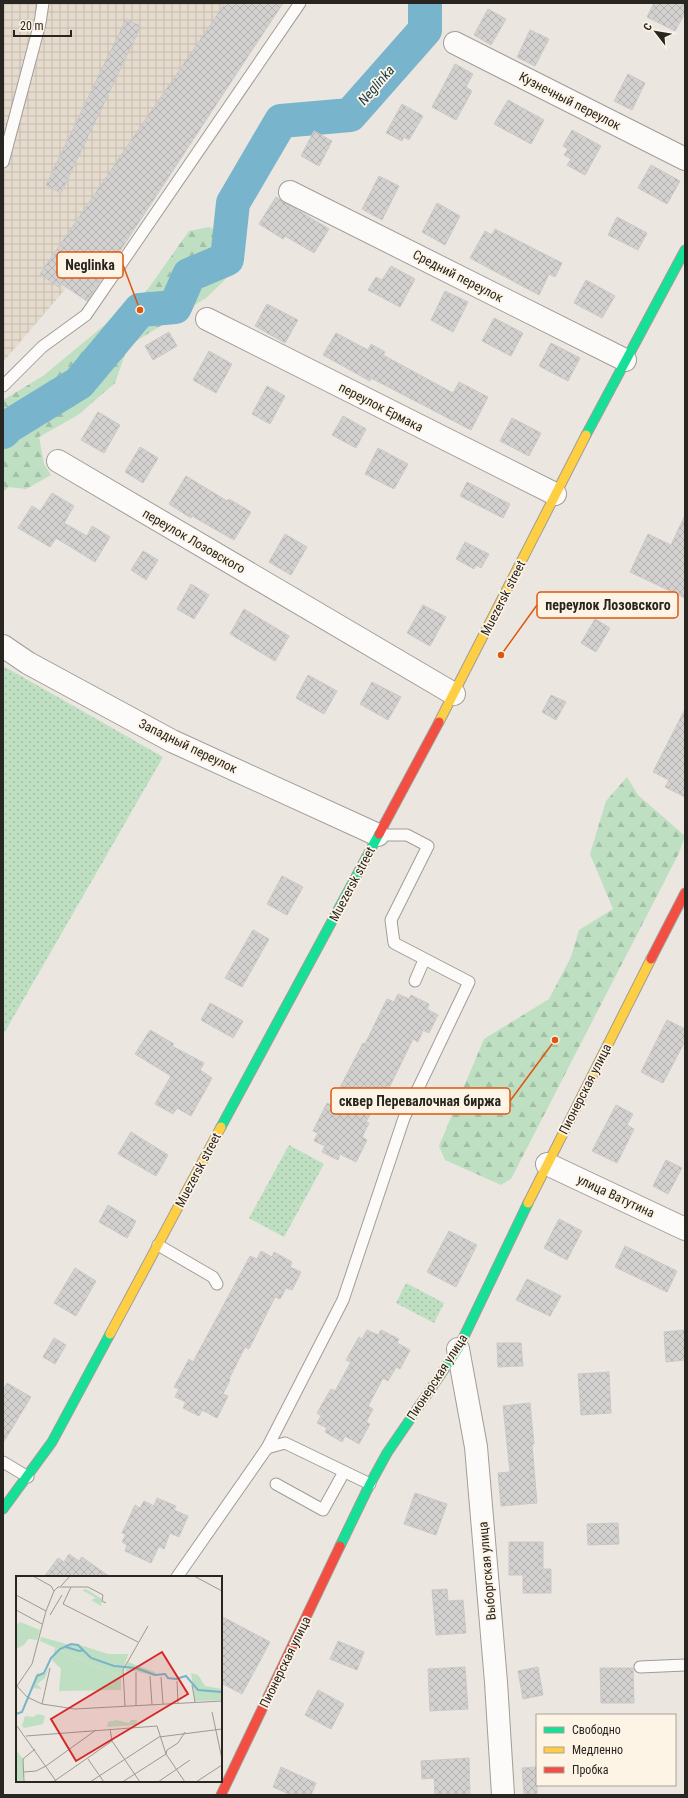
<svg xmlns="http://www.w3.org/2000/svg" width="688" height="1798" font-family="'Roboto Condensed',sans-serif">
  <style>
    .industrial { fill: url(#industrial-grid) }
    .forest { fill: url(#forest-firs) }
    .park { fill: url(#park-dots) }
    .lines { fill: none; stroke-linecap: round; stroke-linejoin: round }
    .river { stroke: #78b4cb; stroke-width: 34 }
    .building { fill: url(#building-cross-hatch); stroke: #cbc9c8 }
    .lane-casing { stroke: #a19d98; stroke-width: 13 }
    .street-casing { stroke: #a19d98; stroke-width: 24 }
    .fast-casing { stroke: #a19d98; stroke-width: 11 }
    .slow-casing { stroke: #a19d98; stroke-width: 11 }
    .jam-casing { stroke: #a19d98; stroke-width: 11 }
    .lane { stroke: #fcfbfa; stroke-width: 11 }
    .street { stroke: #fcfbfa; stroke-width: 22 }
    .fast { stroke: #16e098; stroke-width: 9 }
    .slow { stroke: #ffcf43; stroke-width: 9 }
    .jam { stroke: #f24e42; stroke-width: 9 }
    .labels { text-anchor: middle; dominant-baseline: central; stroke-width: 3.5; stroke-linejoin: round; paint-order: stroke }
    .street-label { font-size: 13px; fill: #292621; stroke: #fef4e6 }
    .water-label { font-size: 14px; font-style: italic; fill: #153c4c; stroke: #fef4e6 }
    .inset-river { fill: none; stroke: #78b4cb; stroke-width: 2 }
    .inset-road { fill: none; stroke: #9d9993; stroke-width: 1 }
    .view { fill: #d62828; fill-opacity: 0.15; stroke: #d62828; stroke-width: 2 }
    .inset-edge { fill: none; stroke: #292621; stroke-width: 2 }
    .leader { fill: none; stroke: #de560d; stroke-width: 1.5 }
    .callout-dot { fill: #de560d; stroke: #fef4e6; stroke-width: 1.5 }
    .callout { fill: #fef4e6; stroke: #de560d; stroke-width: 1.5 }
    .callout-label { font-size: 14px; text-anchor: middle; font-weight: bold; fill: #292621 }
  </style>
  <defs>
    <pattern id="industrial-grid" width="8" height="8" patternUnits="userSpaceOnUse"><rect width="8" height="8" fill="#e5dbcd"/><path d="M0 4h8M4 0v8" fill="none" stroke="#c4bcb0"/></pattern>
    <pattern id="forest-firs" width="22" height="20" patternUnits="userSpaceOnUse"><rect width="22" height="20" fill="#bedfc2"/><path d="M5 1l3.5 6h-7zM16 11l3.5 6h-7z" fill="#a3bfa6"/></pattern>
    <pattern id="park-dots" width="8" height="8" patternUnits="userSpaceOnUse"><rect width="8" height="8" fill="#bedfc2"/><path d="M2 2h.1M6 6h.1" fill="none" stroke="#a3bfa6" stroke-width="1.8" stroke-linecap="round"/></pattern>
    <pattern id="building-cross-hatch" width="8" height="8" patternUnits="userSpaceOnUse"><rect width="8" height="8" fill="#d2d1d0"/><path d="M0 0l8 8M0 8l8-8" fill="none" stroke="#b4b3b2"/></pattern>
  </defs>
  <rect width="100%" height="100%" fill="#ebe6df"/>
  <!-- industrial -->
  <polygon class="industrial" points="3,3 284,3 108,239 3,362"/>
  <!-- forest -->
  <g class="forest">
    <polygon points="209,227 221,232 239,266 206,298 128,346 115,383 78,415 39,437 44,464 51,475 26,489 9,487 3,492 3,400 43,376 148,289 189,231"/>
    <polygon points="627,777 638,795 685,836 679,853 511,1179 501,1185 445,1160 439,1146 484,1039 549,999 571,957 579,930 613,909 590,854 606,801"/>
  </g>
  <!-- park -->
  <g class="park">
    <polygon points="5,667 163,757 3,1035 3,668"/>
    <polygon points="289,1145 324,1164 284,1237 249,1218"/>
    <polygon points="406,1283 444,1303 434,1323 396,1303"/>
  </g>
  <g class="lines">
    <!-- river -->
    <polyline class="river" points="3,432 9,426 79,383 140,310 175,307 189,275 227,259 233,203 281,121 350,115 425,30 425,3"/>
  </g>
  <!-- building -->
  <g class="building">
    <polygon points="225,3 283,3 87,301 60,283 58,287 40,274"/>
    <polygon points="654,3 685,3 685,13 675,31 647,17"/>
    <polygon points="488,9 506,19 491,45 474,35"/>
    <polygon points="126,19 141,26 61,193 46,185"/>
    <polygon points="530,30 549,39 535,66 517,57"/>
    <polygon points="455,64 473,74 466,87 472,91 456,120 432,107"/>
    <polygon points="628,74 645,83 632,110 614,101"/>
    <polygon points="508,100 544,120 531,144 494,124"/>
    <polygon points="402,104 423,116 409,140 404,137 402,141 386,133"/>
    <polygon points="572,130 601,146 585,175 567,165 571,159 564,155 568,149 563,146"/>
    <polygon points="314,131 332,141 319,166 301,156"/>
    <polygon points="651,165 680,181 667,204 638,188"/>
    <polygon points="379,176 399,186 382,220 362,209"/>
    <polygon points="276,197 329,229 314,253 285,236 283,239 259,224"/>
    <polygon points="437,203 460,216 445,245 422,232"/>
    <polygon points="617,217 647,233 638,250 608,235"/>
    <polygon points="495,229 562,263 555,277 549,274 539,295 470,258 485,231 492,235"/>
    <polygon points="391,266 415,279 400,307 368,290 376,277 382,280"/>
    <polygon points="586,280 615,296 602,318 574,303"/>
    <polygon points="445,291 468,302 453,332 431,320"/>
    <polygon points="267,304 298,320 285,343 255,326"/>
    <polygon points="494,318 523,333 511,356 482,341"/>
    <polygon points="169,332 177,346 153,360 145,346"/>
    <polygon points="336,333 368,350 371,344 385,352 383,355 453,393 459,382 488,397 471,430 371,378 370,381 323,355"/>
    <polygon points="551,343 580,358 568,381 539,366"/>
    <polygon points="209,351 232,364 216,393 193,380"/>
    <polygon points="267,386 285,396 270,424 252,414"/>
    <polygon points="98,412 120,425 104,453 81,440"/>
    <polygon points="343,416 366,429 356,448 332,435"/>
    <polygon points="512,418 541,433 529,456 500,441"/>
    <polygon points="140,447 158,458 143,483 125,472"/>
    <polygon points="378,448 408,464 394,489 365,474"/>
    <polygon points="186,476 227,501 229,499 251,512 234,540 192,516 191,518 169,504"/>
    <polygon points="467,482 510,504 503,518 460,496"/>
    <polygon points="52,493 74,506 64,523 87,536 92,526 110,537 95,562 56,538 50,547 18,528 32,506 40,511"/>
    <polygon points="685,515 685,598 630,572 648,534 671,545"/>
    <polygon points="285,534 307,547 291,575 269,562"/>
    <polygon points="465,542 489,554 481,568 476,565 474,569 456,559"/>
    <polygon points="143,551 158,560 146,580 131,570"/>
    <polygon points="191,584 209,595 194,619 177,609"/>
    <polygon points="423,605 446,617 430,646 407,633"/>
    <polygon points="244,609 289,636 275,661 230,634"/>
    <polygon points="595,619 610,628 596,652 581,643"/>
    <polygon points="308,675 337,691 324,714 296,698"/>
    <polygon points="372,682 401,697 388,720 360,704"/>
    <polygon points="551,695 566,702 556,720 542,712"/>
    <polygon points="685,709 685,797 665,787 669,780 653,772"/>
    <polygon points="282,876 303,887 287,915 267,904"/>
    <polygon points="253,930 269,939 242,987 225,978"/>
    <polygon points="398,994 409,999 411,995 429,1004 427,1009 438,1015 429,1033 423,1030 418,1042 413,1039 387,1092 383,1090 366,1122 369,1123 362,1137 367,1140 356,1162 340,1154 338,1160 322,1152 325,1146 314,1141 318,1133 313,1131 327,1103 331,1105 363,1043 365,1044 387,999 394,1002"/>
    <polygon points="210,1003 243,1021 233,1038 201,1020"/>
    <polygon points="667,1020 685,1029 685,1041 663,1083 641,1072"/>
    <polygon points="150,1030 174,1044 172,1046 204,1063 200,1070 212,1078 191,1116 177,1108 173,1114 155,1104 171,1076 135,1054"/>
    <polygon points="616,1105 633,1114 627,1125 634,1129 617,1163 592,1151"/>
    <polygon points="131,1132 168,1155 156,1176 118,1154"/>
    <polygon points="666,1160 682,1168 668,1194 653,1186"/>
    <polygon points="108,1205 136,1221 127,1238 99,1222"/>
    <polygon points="559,1219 582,1231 567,1260 544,1248"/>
    <polygon points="449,1231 477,1245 456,1287 427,1272"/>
    <polygon points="625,1246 677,1271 667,1292 615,1267"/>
    <polygon points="261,1251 272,1257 274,1252 292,1262 290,1267 301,1272 292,1290 286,1288 280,1299 275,1297 249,1349 245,1347 229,1379 230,1380 223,1394 228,1396 217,1418 202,1410 199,1416 183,1408 186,1402 175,1397 179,1389 174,1387 189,1359 193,1362 250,1256 257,1259"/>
    <polygon points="75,1268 96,1281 76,1316 54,1303"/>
    <polygon points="527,1279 561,1296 550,1316 516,1300"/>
    <polygon points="367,1330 378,1335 381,1330 399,1339 397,1343 410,1350 400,1369 396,1367 388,1381 383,1378 368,1406 373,1409 366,1422 370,1424 359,1444 345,1436 342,1442 325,1432 327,1428 317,1423 321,1416 317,1413 331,1389 335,1391 351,1362 346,1360 359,1337 362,1339"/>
    <polygon points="685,1330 685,1360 666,1362 664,1332"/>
    <polygon points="54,1338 66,1345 55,1364 43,1357"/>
    <polygon points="497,1343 521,1343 523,1366 498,1367"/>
    <polygon points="609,1372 611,1413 581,1415 578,1374"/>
    <polygon points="7,1383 31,1397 3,1443 3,1391"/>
    <polygon points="530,1403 534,1444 532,1444 537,1503 501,1506 498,1473 510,1472 503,1406"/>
    <polygon points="415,1493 447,1504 436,1535 404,1524"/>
    <polygon points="157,1498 176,1506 174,1510 188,1516 179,1537 170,1533 164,1549 159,1546 151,1563 125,1551 127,1545 122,1542 126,1534 122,1533 135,1505 140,1508 144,1501 154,1506"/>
    <polygon points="618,1523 619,1544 588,1545 587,1524"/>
    <polygon points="509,1542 543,1542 543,1569 551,1569 551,1593 523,1593 523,1575 509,1575"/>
    <polygon points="69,1554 79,1561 82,1557 110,1577 44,1577 58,1558 64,1562"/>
    <polygon points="447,1589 448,1601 463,1600 466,1633 436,1635 432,1590"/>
    <polygon points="221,1616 270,1642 242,1694 221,1683"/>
    <polygon points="338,1641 364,1652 357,1670 330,1659"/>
    <polygon points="465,1667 468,1709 430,1711 428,1669"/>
    <polygon points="538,1667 543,1695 523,1699 518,1671"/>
    <polygon points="600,1668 633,1668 634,1703 601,1703"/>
    <polygon points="318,1690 344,1704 331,1729 305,1715"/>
    <polygon points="469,1758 470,1795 435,1795 434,1778 422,1779 421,1761"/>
    <polygon points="281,1767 316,1783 311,1795 291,1795 273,1787"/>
    <polygon points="537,1767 537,1795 524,1795 522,1768"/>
  </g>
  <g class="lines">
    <!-- lane casing -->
    <g class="lane-casing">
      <g id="lane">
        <polyline points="3,162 40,23 43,3"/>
        <polyline points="3,386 42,347 86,315 300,3"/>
        <polyline points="415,981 424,960"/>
        <polyline points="158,1245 213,1277 217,1284"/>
        <polyline points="267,1448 285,1443 370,1484"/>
        <polyline points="3,1462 28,1477"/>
        <polyline points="276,1484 323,1510 344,1472"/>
        <polyline points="177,1577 267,1448 343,1300 404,1118 469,982 394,943 391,920 428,846 407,835 378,835"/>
        <polyline points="640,1667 685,1665"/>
      </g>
    </g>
    <!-- street casing -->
    <g class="street-casing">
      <g id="street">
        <polyline points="455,43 685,159"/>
        <polyline points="290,192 625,360"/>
        <polyline points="207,319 555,494"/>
        <polyline points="58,461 454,694"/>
        <polyline points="3,646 28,663 172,741 378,835"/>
        <polyline points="547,1164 685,1229"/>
        <polyline points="458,1349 476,1447 496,1682 503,1795"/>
      </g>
    </g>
    <!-- fast casing -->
    <g class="fast-casing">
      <g id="fast">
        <polyline points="586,435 685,250"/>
        <polyline points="221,1127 379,834"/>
        <polyline points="3,1509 52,1442 110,1334"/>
        <polyline points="340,1546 370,1484 387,1453 458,1349 528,1203"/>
      </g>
    </g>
    <!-- slow casing -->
    <g class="slow-casing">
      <g id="slow">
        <polyline points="439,722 586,435"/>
        <polyline points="528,1203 651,959"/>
        <polyline points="110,1334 221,1127"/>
      </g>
    </g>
    <!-- jam casing -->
    <g class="jam-casing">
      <g id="jam">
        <polyline points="379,834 439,722"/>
        <polyline points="651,959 685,893"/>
        <polyline points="221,1795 340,1546"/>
      </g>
    </g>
    <!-- lane -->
    <use href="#lane" class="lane"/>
    <!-- street -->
    <use href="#street" class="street"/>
    <!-- fast -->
    <use href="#fast" class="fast"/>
    <!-- slow -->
    <use href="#slow" class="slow"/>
    <!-- jam -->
    <use href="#jam" class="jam"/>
  </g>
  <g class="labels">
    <!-- street labels -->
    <g class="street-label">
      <text transform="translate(570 101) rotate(27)">Кузнечный переулок</text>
      <text transform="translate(458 276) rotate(27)">Средний переулок</text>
      <text transform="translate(381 407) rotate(27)">переулок Ермака</text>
      <text transform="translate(194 541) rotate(30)">переулок Лозовского</text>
      <text transform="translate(503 598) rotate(-63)">Muezersk street</text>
      <text transform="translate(188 746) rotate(26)">Западный переулок</text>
      <text transform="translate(352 884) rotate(-62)">Muezersk street</text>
      <text transform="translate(585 1089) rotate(-63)">Пионерская улица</text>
      <text transform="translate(198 1170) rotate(-62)">Muezersk street</text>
      <text transform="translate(616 1196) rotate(25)">улица Ватутина</text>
      <text transform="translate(437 1377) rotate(-57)">Пионерская улица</text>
      <text transform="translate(487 1571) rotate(-95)">Выборгская улица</text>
      <text transform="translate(285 1662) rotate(-64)">Пионерская улица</text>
    </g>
    <!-- water labels -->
    <g class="water-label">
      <text transform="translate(376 85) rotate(-49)">Neglinka</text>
    </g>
  </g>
  <!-- overview -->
  <g transform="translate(16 1576)">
    <rect width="206" height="206" fill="#ebe6df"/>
    <path d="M0 61H9L13 62 8 69 0 73ZM25 61 54 69 61 68 92 78H112L105 101 24 65Z" fill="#bedfc2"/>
    <path d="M70 13 86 23 85 30 75 24 80 22 66 14ZM4 46 24 54 21 64 0 61V49ZM112 86 139 96 140 98 139 100 114 94 111 96 109 95ZM33 92 29 102 21 108 26 113 15 112 21 97 29 98ZM175 97 182 99 189 110 206 113V124L179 125ZM22 138 29 140 27 148 8 152 6 150 9 140 17 141ZM100 144 113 147 115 144H121L120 149 91 151 92 146Z" fill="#bedfc2"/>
    <path d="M39 72 105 101V114L43 115 45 93 36 84ZM0 174 7 183V206H0Z" fill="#bedfc2"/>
    <path class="inset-river" d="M50 71 63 75 68 74M0 138 6 136 21 100 28 97 35 82 44 73 55 68 62 69 75 82 98 90 120 92 139 99 149 98 152 102 160 103 170 100 182 114 206 116"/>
    <path class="inset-road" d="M17 0 35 10 38 15 30 35 16 88 1 110 11 121 26 128 59 133 206 125M178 0 206 15M45 10 54 0M55 11 47 28 122 66M38 15 42 11H72L87 19 86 25 90 27M0 19 30 35M0 34 26 48M34 39 46 19M120 96V130M134 100 136 129M145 101 147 128M161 105 162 127M176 109 179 126M26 128 34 92M109 130 107 94 132 50M196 136 206 183M1 150 40 205M94 153 96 165 124 206M10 160 141 150 150 178 169 206M72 183 88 206M8 196 20 195 30 190 80 154M108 205 150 178 151 174 162 167 169 156M8 206 7 183 19 173M37 206 96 165M74 206 143 161 206 153M142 206 174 184M180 206 206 189"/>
    <path class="view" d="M146 76 172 118 60 185 35 143Z"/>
    <rect width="206" height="206" class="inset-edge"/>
  </g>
  <!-- callouts -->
  <path class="leader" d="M140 310L123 265M501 655L537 605M555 1040L510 1101"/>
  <g class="callout-dot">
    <circle cx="140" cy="310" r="4"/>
    <circle cx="501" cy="655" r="4"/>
    <circle cx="555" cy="1040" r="4"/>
  </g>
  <g class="callout">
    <rect x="57" y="252" width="66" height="26" rx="4"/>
    <rect x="537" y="592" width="141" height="26" rx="4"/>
    <rect x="331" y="1088" width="179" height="26" rx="4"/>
  </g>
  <g class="callout-label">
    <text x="90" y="270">Neglinka</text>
    <text x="608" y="610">переулок Лозовского</text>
    <text x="420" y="1106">сквер Перевалочная биржа</text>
  </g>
  <!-- border -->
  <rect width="688" height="1798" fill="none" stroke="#292621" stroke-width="8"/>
  <!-- legend -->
  <rect x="536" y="1714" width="140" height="72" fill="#fef4e6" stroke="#a9a297"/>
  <rect x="544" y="1727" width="20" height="6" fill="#16e098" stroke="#a9a297"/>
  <text x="572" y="1734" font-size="12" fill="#292621">Свободно</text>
  <rect x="544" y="1747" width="20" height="6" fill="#ffcf43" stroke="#a9a297"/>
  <text x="572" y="1754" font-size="12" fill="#292621">Медленно</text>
  <rect x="544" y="1767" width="20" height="6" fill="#f24e42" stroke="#a9a297"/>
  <text x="572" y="1774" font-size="12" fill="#292621">Пробка</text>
  <!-- north arrow -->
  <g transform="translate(656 32) rotate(301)" stroke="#fef4e6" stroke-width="3" paint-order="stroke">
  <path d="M0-3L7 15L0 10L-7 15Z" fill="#292621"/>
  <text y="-6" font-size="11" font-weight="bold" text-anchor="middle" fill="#292621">С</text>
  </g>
  <!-- scale -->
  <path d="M14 30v6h57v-6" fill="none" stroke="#292621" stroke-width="2"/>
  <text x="20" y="30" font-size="12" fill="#292621" stroke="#fef4e6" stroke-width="3" paint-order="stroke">20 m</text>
</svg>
